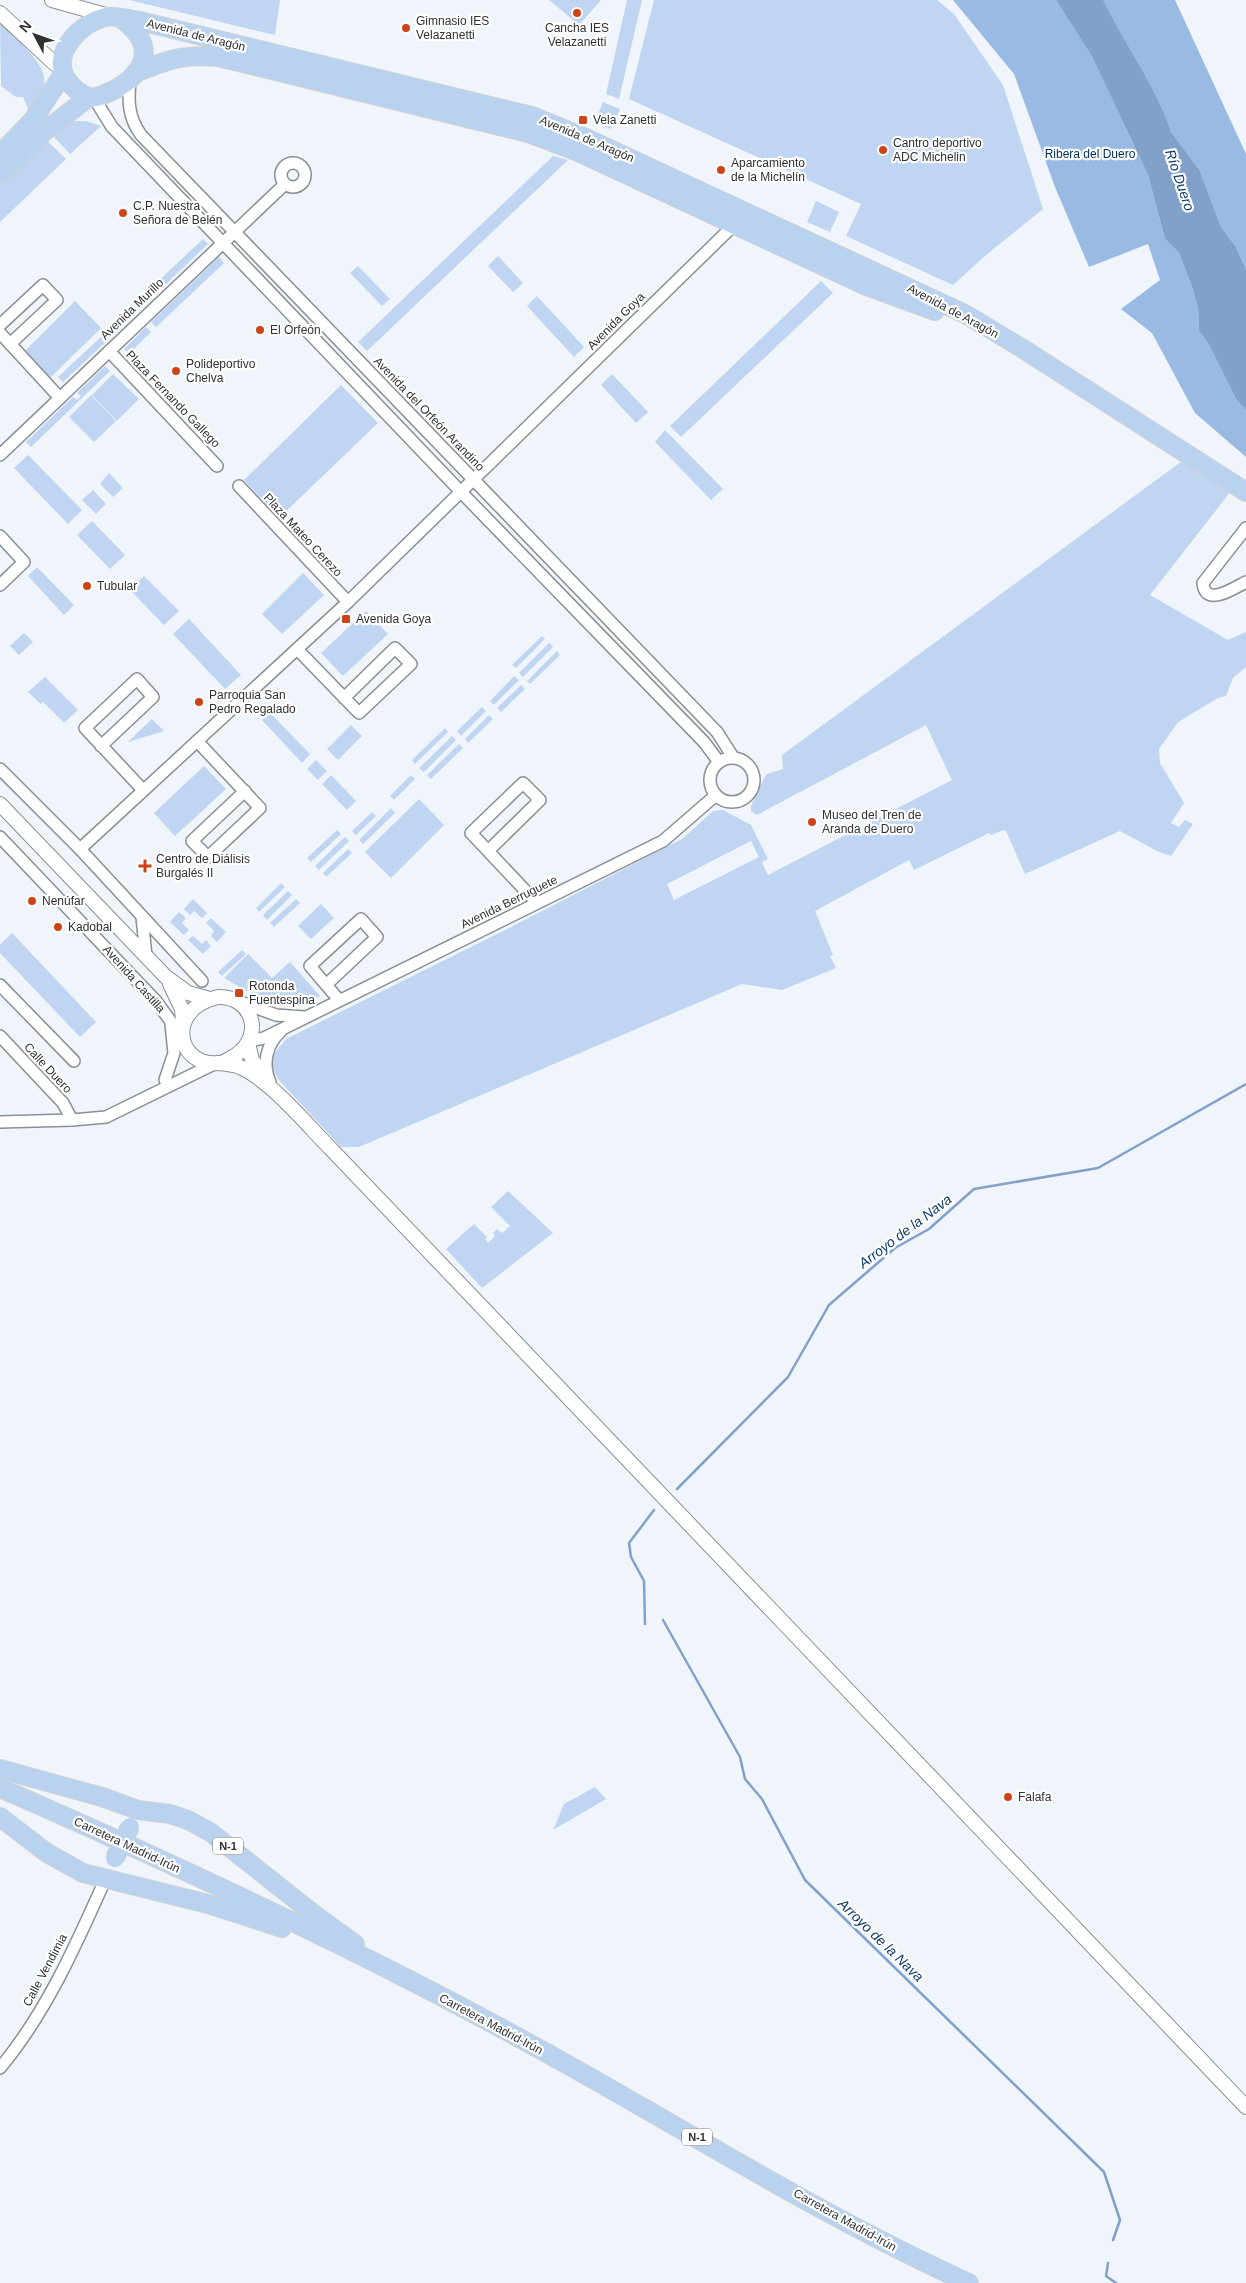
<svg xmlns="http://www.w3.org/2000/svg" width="1246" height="2283" font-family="Arial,sans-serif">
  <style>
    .green { fill: #bfd5f1; fill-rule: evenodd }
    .forest { fill: #99bae3 }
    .water { fill: #82a1c9 }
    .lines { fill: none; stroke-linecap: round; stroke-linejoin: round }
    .stream { stroke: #82a1c9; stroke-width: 2.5 }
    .river { stroke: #82a1c9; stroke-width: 16 }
    .minor-casing { stroke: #898f95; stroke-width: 14 }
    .tertiary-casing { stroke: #898f95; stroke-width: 16 }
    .trunk-casing { stroke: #d1d2d2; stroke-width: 20 }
    .minor { stroke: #fff; stroke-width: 11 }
    .tertiary { stroke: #fff; stroke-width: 14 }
    .trunk { stroke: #b8d2f0; stroke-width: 18 }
    .trunk-bridge-casing { stroke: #d1d2d2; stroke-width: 20; stroke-linecap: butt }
    .trunk-bridge { stroke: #b8d2f0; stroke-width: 18 }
    .poi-dot { fill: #cb4316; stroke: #fff; stroke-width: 2 }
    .labels { text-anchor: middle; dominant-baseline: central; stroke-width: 4.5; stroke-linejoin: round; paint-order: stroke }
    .shield { fill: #fff; stroke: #6d6f70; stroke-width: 1 }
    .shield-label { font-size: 11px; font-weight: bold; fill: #2f3133 }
    .poi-label { font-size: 12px; fill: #2f3133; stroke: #fff; text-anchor: start }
    .street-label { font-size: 12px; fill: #2f3133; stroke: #fff }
    .park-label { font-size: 12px; fill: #053364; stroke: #fff }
    .water-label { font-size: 14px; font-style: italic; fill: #0e3b6d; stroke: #fff }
  </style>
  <rect width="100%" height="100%" fill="#f0f5fc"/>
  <!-- green -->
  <g class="green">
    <polygon points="129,0 280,0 275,35"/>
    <polygon points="549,0 601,0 579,25"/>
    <polygon points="627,0 642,0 619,99 606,94"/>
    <polygon points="654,0 937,0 954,14 1003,85 1043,209 986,255 953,285 846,236 861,204 629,99"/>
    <path d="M0 22C8 28 15 37 22 44 45 69 55 82 29 111L23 97H16L1 86Z"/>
    <polygon points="603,102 620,109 611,129 595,122"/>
    <polygon points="74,121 86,121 101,126 70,154 54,137 59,131"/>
    <polygon points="46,140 66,159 0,222 0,184"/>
    <polygon points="553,156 568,160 367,351 358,342"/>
    <polygon points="816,201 839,212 830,232 807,222"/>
    <polygon points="203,239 208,244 139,310 134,304"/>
    <polygon points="498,256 523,283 513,292 488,266"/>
    <polygon points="219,257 224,263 156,327 151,322"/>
    <polygon points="358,266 390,299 382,306 350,273"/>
    <polygon points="821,281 833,293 681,437 670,426"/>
    <polygon points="537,296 584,347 574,357 527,306"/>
    <polygon points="75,301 101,328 50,378 24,352"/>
    <polygon points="131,307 136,313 112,337 106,331"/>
    <polygon points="146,327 151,332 129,354 124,349"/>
    <polygon points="103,335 108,340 63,382 58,377"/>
    <polygon points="105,366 110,371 31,447 26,442 73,397 77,400 81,396 77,393"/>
    <polygon points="113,374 139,399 117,421 92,395"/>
    <polygon points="612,374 648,412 636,423 601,385"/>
    <polygon points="341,385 378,423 279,518 244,480"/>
    <polygon points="91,395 116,421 94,442 69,417"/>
    <polygon points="665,430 723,489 711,500 655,442"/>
    <polygon points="28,455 82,510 68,524 14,468"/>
    <path d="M1182 461 1231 491 1150 595 1228 640 1246 632V667L1233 678 1226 696 1218 698 1178 722 1159 749 1160 763 1184 803 1171 823 1179 827 1185 820 1193 824 1171 856 1159 852 1120 831 1025 874 1006 831 1004 830 991 835 989 833 914 870 909 860 815 911 833 955 830 956 836 968 782 990 742 984 359 1147H341L278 1079 273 1069V1055L286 1039 503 931 682 839 713 811 723 810 751 825 768 859 762 862 768 875 952 780 926 725 757 815 751 811V806L764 778 767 774 783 769 782 755ZM751 841 759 857 674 900 667 884Z"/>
    <polygon points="109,473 123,488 113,497 100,484"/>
    <polygon points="93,490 106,504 96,514 82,500"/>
    <polygon points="92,521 125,555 110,569 77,535"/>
    <polygon points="37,567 74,605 64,615 28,576"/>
    <polygon points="303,573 324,595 282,634 262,614"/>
    <polygon points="144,576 179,611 164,625 130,590"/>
    <polygon points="366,611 388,634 343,676 321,653"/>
    <polygon points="189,619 241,675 225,689 173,634"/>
    <polygon points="24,633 33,642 19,655 10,646"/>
    <polygon points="542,636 545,639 516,668 512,665"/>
    <polygon points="549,643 553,647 523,677 519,673"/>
    <polygon points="557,651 560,655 530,684 527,681"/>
    <polygon points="514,676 519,680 494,705 490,701"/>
    <polygon points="45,677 78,710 64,723 43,702 41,704 28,692"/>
    <polygon points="521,685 525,689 501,712 497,708"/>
    <polygon points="482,707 486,711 461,736 457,731"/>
    <polygon points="269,712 310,754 302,763 262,720"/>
    <polygon points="489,715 493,719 468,743 465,739"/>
    <polygon points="152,719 164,731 128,742 129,741"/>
    <polygon points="351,725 362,736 338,760 327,749"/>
    <polygon points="445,728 448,732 415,764 412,760"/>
    <polygon points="452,736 456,740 424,772 419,768"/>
    <polygon points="459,744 463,748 431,779 427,775"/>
    <polygon points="316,760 327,771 318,780 307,769"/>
    <polygon points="204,766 226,789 175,836 154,813"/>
    <polygon points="331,775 356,801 347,810 322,784"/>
    <polygon points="411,775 415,779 394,800 390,796"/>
    <polygon points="419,799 444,825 391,878 365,852"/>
    <polygon points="391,808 395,813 363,844 359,840"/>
    <polygon points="372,812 376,816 356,835 352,831"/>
    <polygon points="337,830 341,834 311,862 307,858"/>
    <polygon points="345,837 349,841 319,870 315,866"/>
    <polygon points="348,849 352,853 326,877 323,873"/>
    <polygon points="281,883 285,887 259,912 256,908"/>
    <polygon points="288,891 292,895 267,920 263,915"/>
    <polygon points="193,899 207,913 202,918 194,911 190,915 184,909"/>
    <polygon points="296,899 300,903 274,927 270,923"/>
    <polygon points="321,904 334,918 311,939 298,926"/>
    <polygon points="179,912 186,918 182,923 189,930 184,935 170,922"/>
    <polygon points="211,918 226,932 217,942 211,936 214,931 206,923"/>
    <polygon points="12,933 96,1022 80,1037 0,953 0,945"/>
    <polygon points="193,936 202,944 206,940 211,946 203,954 188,940"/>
    <polygon points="242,950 246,954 222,976 218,972"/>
    <path d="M248 954 272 978 290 962 320 996C285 1014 256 997 224 978Z"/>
    <polygon points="508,1191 553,1233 482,1288 446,1249 474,1224 487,1237 485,1239 488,1243 495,1236 493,1233 497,1229 502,1233 510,1226 491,1207"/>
    <polygon points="595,1787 606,1799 553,1830 564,1804"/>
  </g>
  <!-- forest -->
  <g class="forest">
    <polygon points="953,0 1056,0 1092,55 1148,175 1165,239 1179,253 1191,284 1198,308 1199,331 1208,343 1236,399 1246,410 1246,457 1195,413 1152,333 1121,309 1160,280 1148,244 1089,267 1055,187 1014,74"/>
    <polygon points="1094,0 1175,0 1246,154 1246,270 1236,247 1221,227 1200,171 1155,110 1105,23"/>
  </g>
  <!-- water -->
  <polygon class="water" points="1056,0 1094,0 1105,23 1155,110 1200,171 1221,227 1236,247 1246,270 1246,410 1236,399 1208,343 1199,331 1198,308 1191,284 1179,253 1165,239 1148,175 1092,56"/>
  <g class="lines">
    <!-- stream -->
    <g class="stream">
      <polyline points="677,1489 788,1377 829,1305 895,1248 929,1229 974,1189 1098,1168 1246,1084"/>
      <polyline points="663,1620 740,1757 745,1779 762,1799 805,1880 1104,2172 1120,2220 1113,2240"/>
      <polyline points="645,1624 644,1581 631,1557 629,1543 654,1510"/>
      <polyline points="1108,2263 1106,2276 1116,2283"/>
    </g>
    <!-- river -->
    <path class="river" d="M1094 0C1115 45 1146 85 1162 131"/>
    <!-- minor casing -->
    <g class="minor-casing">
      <g id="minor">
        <path d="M130 80C128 101 128 117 141 135L717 732 733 757"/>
        <polyline points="94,98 112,127 462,493 704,742 719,762"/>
        <circle cx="293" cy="175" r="12"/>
        <polyline points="0,325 43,285 57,300 10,344"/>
        <polyline points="0,333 60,398"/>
        <polyline points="109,351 217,466"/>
        <polyline points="0,455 284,185"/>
        <polyline points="239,486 348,602"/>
        <path d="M1246 528 1203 583C1205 608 1234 588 1246 582"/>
        <polyline points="0,536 24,562 0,585"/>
        <polyline points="297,649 359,713 411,664 395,648 344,698"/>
        <polyline points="197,741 260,808 208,857 192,841 245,791"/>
        <polyline points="101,746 153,697 137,679 85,728 143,790"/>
        <circle cx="732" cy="780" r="22"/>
        <polyline points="0,769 80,849 202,981"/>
        <polyline points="0,837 156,1001 182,1037"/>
        <polyline points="80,849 348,602 735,224 740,226"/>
        <polyline points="488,851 540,800 523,783 471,833 537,903"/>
        <polyline points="142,917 146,956"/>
        <polyline points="0,985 74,1061"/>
        <polyline points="326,985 377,937 361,919 310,966 339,1000"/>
        <polyline points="238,1001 276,1015 304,1017"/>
        <polyline points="0,1036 63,1103 72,1120"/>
        <polyline points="250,1041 264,1038 663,841 716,795"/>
        <polyline points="165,1080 174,1053 171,1024"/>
        <path d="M270 1082C262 1064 266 1045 281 1031"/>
        <polyline points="0,1122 72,1120 106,1117 216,1063"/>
        <path d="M0 2068C46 2013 76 1945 105 1880"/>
      </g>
    </g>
    <!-- tertiary casing -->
    <g class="tertiary-casing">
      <g id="tertiary">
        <polyline points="52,0 109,16"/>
        <polyline points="0,13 55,64 62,67"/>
        <polyline points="0,804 166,977 188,993 210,999"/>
        <polyline points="170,984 182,1009 183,1022"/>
        <path d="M218 997C252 996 265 1035 236 1055 231 1058 224 1063 219 1063 177 1068 164 1009 218 997Z"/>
        <polyline points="248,1043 252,1060 266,1079"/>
        <path d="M219 1063C227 1064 235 1064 242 1068 272 1082 307 1125 331 1149L1246 2107"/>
      </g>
    </g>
    <!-- trunk casing -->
    <g class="trunk-casing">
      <g id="trunk">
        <path d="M122 19C155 44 149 71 114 90 107 93 97 99 89 97 81 95 72 87 68 81 48 55 81 22 106 17 116 15 130 20 140 21L532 116 586 138 965 314 1020 347 1246 492"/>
        <path d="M135 73C168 60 181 54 218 57L528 133 578 152 864 285 935 311"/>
        <polyline points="0,154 33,120 63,74"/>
        <polyline points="0,174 45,131 89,97"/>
        <polyline points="0,1769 102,1797 138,1810 170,1814 188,1820 210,1832 315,1915 355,1944"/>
        <path d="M0 1788C177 1865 353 1947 523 2040 670 2120 816 2214 969 2283"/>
        <polyline points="0,1817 47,1853 83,1873 208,1904 282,1928"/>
      </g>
    </g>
    <!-- minor -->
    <use href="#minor" class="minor"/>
    <!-- tertiary -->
    <use href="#tertiary" class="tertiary"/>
    <!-- trunk -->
    <use href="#trunk" class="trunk"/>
    <!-- trunk-bridge casing -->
    <g class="trunk-bridge-casing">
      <polyline id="trunk-bridge" points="115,1858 130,1827"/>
    </g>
    <!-- trunk-bridge -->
    <use href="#trunk-bridge" class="trunk-bridge"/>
  </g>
  <!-- markers -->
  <g class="poi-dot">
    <circle cx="577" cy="13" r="5"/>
    <circle cx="406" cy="28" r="5"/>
    <rect x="578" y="115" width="10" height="10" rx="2.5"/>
    <circle cx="883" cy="150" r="5"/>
    <circle cx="721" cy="170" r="5"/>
    <circle cx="123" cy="213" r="5"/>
    <circle cx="260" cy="330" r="5"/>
    <circle cx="176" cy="371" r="5"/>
    <circle cx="87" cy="586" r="5"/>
    <rect x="341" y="614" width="10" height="10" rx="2.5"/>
    <circle cx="199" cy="702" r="5"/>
    <circle cx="812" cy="822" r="5"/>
    <path d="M142.5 858.5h5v5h5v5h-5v5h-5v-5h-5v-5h5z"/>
    <circle cx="32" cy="901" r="5"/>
    <circle cx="58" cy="927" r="5"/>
    <rect x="234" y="988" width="10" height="10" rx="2.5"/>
    <circle cx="1008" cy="1797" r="5"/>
  </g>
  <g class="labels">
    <!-- shield labels -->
    <g class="shield">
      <rect x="213" y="1837.5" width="30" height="17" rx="4"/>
      <rect x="682" y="2128.5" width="30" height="17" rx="4"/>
    </g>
    <g class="shield-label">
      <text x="228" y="1846">N-1</text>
      <text x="697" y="2137">N-1</text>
    </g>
    <!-- poi labels -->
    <g class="poi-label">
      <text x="416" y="21">Gimnasio IES<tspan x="416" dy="14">Velazanetti</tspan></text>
      <text x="577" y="28" text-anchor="middle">Cancha IES<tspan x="577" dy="14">Velazanetti</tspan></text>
      <text x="593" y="120">Vela Zanetti</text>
      <text x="893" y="143">Cantro deportivo<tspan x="893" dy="14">ADC Michelin</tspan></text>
      <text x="731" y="163">Aparcamiento<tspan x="731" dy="14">de la Michelín</tspan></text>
      <text x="133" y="206">C.P. Nuestra<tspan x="133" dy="14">Señora de Belén</tspan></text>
      <text x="270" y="330">El Orfeón</text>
      <text x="186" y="364">Polideportivo<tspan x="186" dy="14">Chelva</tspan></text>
      <text x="97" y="586">Tubular</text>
      <text x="356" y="619">Avenida Goya</text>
      <text x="209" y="695">Parroquia San<tspan x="209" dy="14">Pedro Regalado</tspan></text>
      <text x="822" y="815">Museo del Tren de<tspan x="822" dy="14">Aranda de Duero</tspan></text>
      <text x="156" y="859">Centro de Diálisis<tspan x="156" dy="14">Burgalés II</tspan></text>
      <text x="42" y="901">Nenúfar</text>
      <text x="68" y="927">Kadobal</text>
      <text x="249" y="986">Rotonda<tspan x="249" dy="14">Fuentespina</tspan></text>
      <text x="1018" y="1797">Falafa</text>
    </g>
    <!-- street labels -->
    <g class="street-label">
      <text transform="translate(196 35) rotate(14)">Avenida de Aragón</text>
      <text transform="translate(587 139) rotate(23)">Avenida de Aragón</text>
      <text transform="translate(132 309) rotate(-44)">Avenida Murillo</text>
      <text transform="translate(953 311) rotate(28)">Avenida de Aragón</text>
      <text transform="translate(616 321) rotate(-45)">Avenida Goya</text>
      <text transform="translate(173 399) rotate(46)">Plaza Fernando Gallego</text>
      <text transform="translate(429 414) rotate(46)">Avenida del Orfeón Arandino</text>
      <text transform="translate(303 535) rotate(47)">Plaza Mateo Cerezo</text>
      <text transform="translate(509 902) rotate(-26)">Avenida Berruguete</text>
      <text transform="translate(134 979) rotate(48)">Avenida Castilla</text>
      <text transform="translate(48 1068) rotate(47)">Calle Duero</text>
      <text transform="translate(127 1845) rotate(25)">Carretera Madrid-Irún</text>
      <text transform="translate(45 1970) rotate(-62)">Calle Vendimia</text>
      <text transform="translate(491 2024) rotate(28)">Carretera Madrid-Irún</text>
      <text transform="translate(845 2220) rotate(29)">Carretera Madrid-Irún</text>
    </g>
    <!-- park labels -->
    <g class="park-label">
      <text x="1090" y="154">Ribera del Duero</text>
    </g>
    <!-- water labels -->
    <g class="water-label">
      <text transform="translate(1180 180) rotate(71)">Río Duero</text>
      <text transform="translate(905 1231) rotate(-37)">Arroyo de la Nava</text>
      <text transform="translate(881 1940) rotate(44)">Arroyo de la Nava</text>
    </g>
  </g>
  <!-- north arrow -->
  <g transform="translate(35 35) rotate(311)" stroke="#ffffff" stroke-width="4" paint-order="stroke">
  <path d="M0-4L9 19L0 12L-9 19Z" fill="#2f3133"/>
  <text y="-8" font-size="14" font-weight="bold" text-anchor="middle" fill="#2f3133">N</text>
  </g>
</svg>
